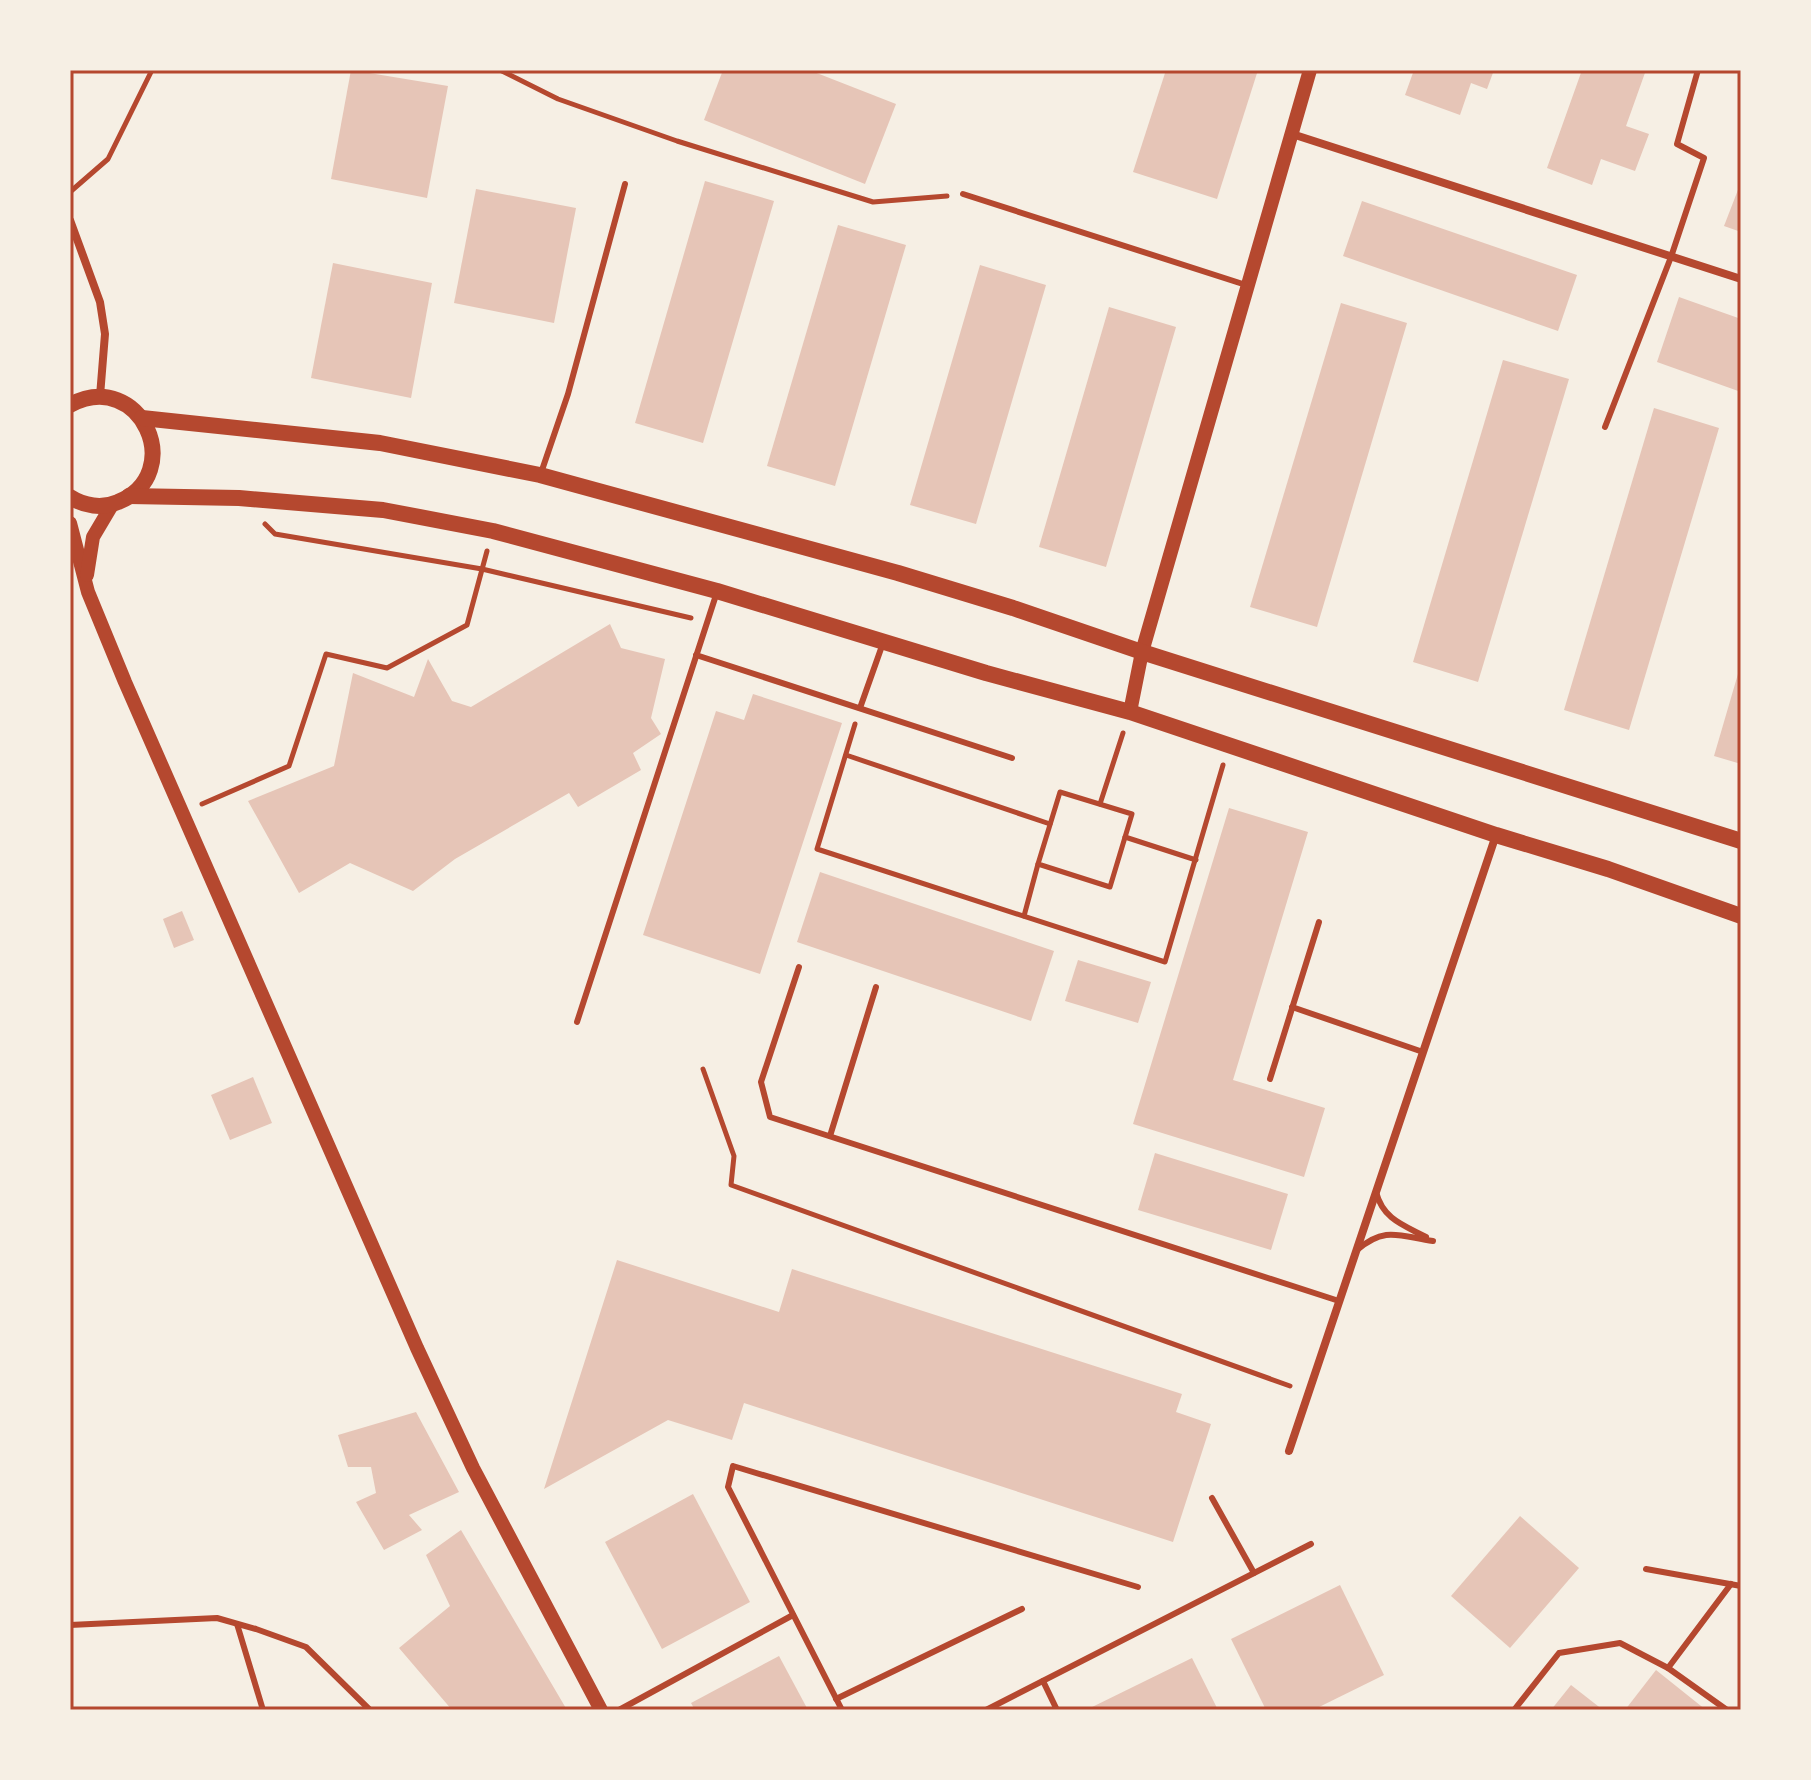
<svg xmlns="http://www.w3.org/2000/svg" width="1811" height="1780" font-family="'Open Sans',sans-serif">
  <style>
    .building { fill: #e6c5b7 }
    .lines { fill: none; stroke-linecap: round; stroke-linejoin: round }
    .path { stroke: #b5482f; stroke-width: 5 }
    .service { stroke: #b5482f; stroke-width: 6 }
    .minor { stroke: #b5482f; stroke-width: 8 }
    .tertiary { stroke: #b5482f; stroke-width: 14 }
    .secondary { stroke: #b5482f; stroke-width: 16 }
    .neatline { fill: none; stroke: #b5482f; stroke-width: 3 }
  </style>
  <rect width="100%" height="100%" fill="#f6efe4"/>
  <!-- building -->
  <g class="building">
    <polygon points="351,70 448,86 427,198 331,179"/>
    <polygon points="723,70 809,70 896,104 865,184 704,120"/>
    <polygon points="1166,70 1258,70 1217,199 1133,172"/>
    <polygon points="1414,70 1494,70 1487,89 1471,83 1460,115 1405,95"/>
    <polygon points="1582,70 1646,70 1626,126 1649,134 1635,171 1601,159 1592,185 1547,168"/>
    <polygon points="705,181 774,201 703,443 635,423"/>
    <polygon points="1741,182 1741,232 1724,226"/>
    <polygon points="476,189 576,208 554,323 454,303"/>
    <polygon points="1362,201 1577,275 1558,331 1343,256"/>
    <polygon points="838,225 906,245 835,486 767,466"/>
    <polygon points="333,263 432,283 411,398 311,378"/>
    <polygon points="980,265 1046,285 976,524 910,505"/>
    <polygon points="1679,297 1741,319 1741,392 1657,362"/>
    <polygon points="1341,303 1407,323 1317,627 1250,607"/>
    <polygon points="1109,307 1176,327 1106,567 1039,547"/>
    <polygon points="1503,360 1569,379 1478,682 1413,662"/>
    <polygon points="1654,408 1719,428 1629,730 1564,710"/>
    <polygon points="610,624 621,648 665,659 651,718 661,734 633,753 641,770 578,807 569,793 455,859 413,891 350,863 299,893 248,801 334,766 353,673 414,697 428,659 452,701 471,707"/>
    <polygon points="1740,667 1741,667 1741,764 1714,756"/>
    <polygon points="753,694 842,723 760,974 643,935 716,711 744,720"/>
    <polygon points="1229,808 1308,832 1233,1080 1325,1108 1304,1177 1133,1124"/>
    <polygon points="820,872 1054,951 1031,1021 797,942"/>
    <polygon points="182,911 194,940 174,948 163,919"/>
    <polygon points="1078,960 1151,982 1138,1023 1065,1001"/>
    <polygon points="253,1077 272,1123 230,1140 211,1095"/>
    <polygon points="1155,1153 1288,1194 1271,1250 1138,1210"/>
    <polygon points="617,1260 779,1312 792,1269 1182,1394 1176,1412 1211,1424 1173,1542 744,1403 732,1440 668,1420 544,1489"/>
    <polygon points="416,1412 459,1492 409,1515 422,1530 384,1550 356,1502 376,1493 371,1467 348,1467 338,1435"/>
    <polygon points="693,1494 750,1602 662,1649 605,1542"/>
    <polygon points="1520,1516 1579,1568 1510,1648 1451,1596"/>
    <polygon points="461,1530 567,1710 452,1710 399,1648 450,1606 426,1555"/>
    <polygon points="1340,1585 1384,1675 1313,1710 1266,1710 1231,1639"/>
    <polygon points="779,1656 808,1710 695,1710 691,1703"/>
    <polygon points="1192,1658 1218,1710 1086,1710"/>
    <polygon points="1656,1670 1706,1710 1625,1710"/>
    <polygon points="1571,1685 1603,1710 1551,1710"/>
  </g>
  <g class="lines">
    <!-- path -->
    <g class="path">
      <polyline points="500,70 558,99 677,141 873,202 947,196"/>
      <polyline points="70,192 108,159 152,70"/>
      <polyline points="265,524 275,534 482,569 691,618"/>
      <polyline points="855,724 817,849 1165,962 1223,765"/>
      <polyline points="846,755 1050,824"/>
      <polygon points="1060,792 1132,814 1110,887 1038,864"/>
      <polyline points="202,804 289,766 326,654 387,668 467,625 487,551"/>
      <polyline points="1100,804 1123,733"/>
      <polyline points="1125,837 1196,860"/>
      <polyline points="1024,916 1038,864"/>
      <polyline points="703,1069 734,1156 731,1185 1290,1386"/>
    </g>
    <!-- service -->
    <g class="service">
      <polyline points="963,194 1246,285"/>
      <polyline points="1605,427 1671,257 1704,158 1677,144 1698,70"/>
      <polyline points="541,473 568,394 625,184"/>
      <polyline points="696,655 1012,758"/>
      <polyline points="860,708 883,643"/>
      <polyline points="799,967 761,1082 770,1117 1339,1301"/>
      <polyline points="1292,1007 1423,1052"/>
      <polyline points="577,1022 717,592"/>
      <polyline points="1270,1079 1319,922"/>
      <polyline points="830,1136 876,987"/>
      <path d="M1376 1192C1383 1219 1403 1225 1426 1237"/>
      <path d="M1357 1250C1385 1226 1399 1236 1433 1241"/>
      <polyline points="1212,1498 1254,1573"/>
      <polyline points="1646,1569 1741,1586"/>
      <polyline points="237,1624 263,1710"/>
      <polyline points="70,1625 217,1618 256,1629 306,1647 370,1710"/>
      <polyline points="1668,1668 1731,1584"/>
      <polyline points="1043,1681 1057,1710"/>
      <polyline points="836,1699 1022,1609"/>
      <polyline points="619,1710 793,1615"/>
      <polyline points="842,1710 728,1487 733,1466 1138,1587"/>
      <polyline points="986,1710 1311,1544"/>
      <polyline points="1514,1710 1559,1653 1620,1643 1668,1668 1727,1710"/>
    </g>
    <!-- minor -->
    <g class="minor">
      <polyline points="1292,134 1741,279"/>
      <polyline points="70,220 100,302 105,334 100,396"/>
      <polyline points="1289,1451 1496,835"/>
    </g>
    <!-- tertiary -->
    <g class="tertiary">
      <polyline points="70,523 88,592 125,682 417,1348 473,1468 601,1710"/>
      <polyline points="87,575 93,537 112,505"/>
      <polyline points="1130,712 1142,652 1310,70"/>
    </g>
    <!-- secondary -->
    <g class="secondary">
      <path d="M70 405C141 367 188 474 118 502 102 509 84 506 70 497"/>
      <polyline points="142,418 380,443 540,475 898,573 1013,608 1142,652 1741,841"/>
      <polyline points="129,496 239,498 383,510 493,531 717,591 986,673 1130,712 1496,835 1608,869 1741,916"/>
    </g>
  </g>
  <!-- border -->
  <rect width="1811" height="1780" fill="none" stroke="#f6efe4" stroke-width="144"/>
  <rect x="72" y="72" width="1667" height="1636" class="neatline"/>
</svg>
